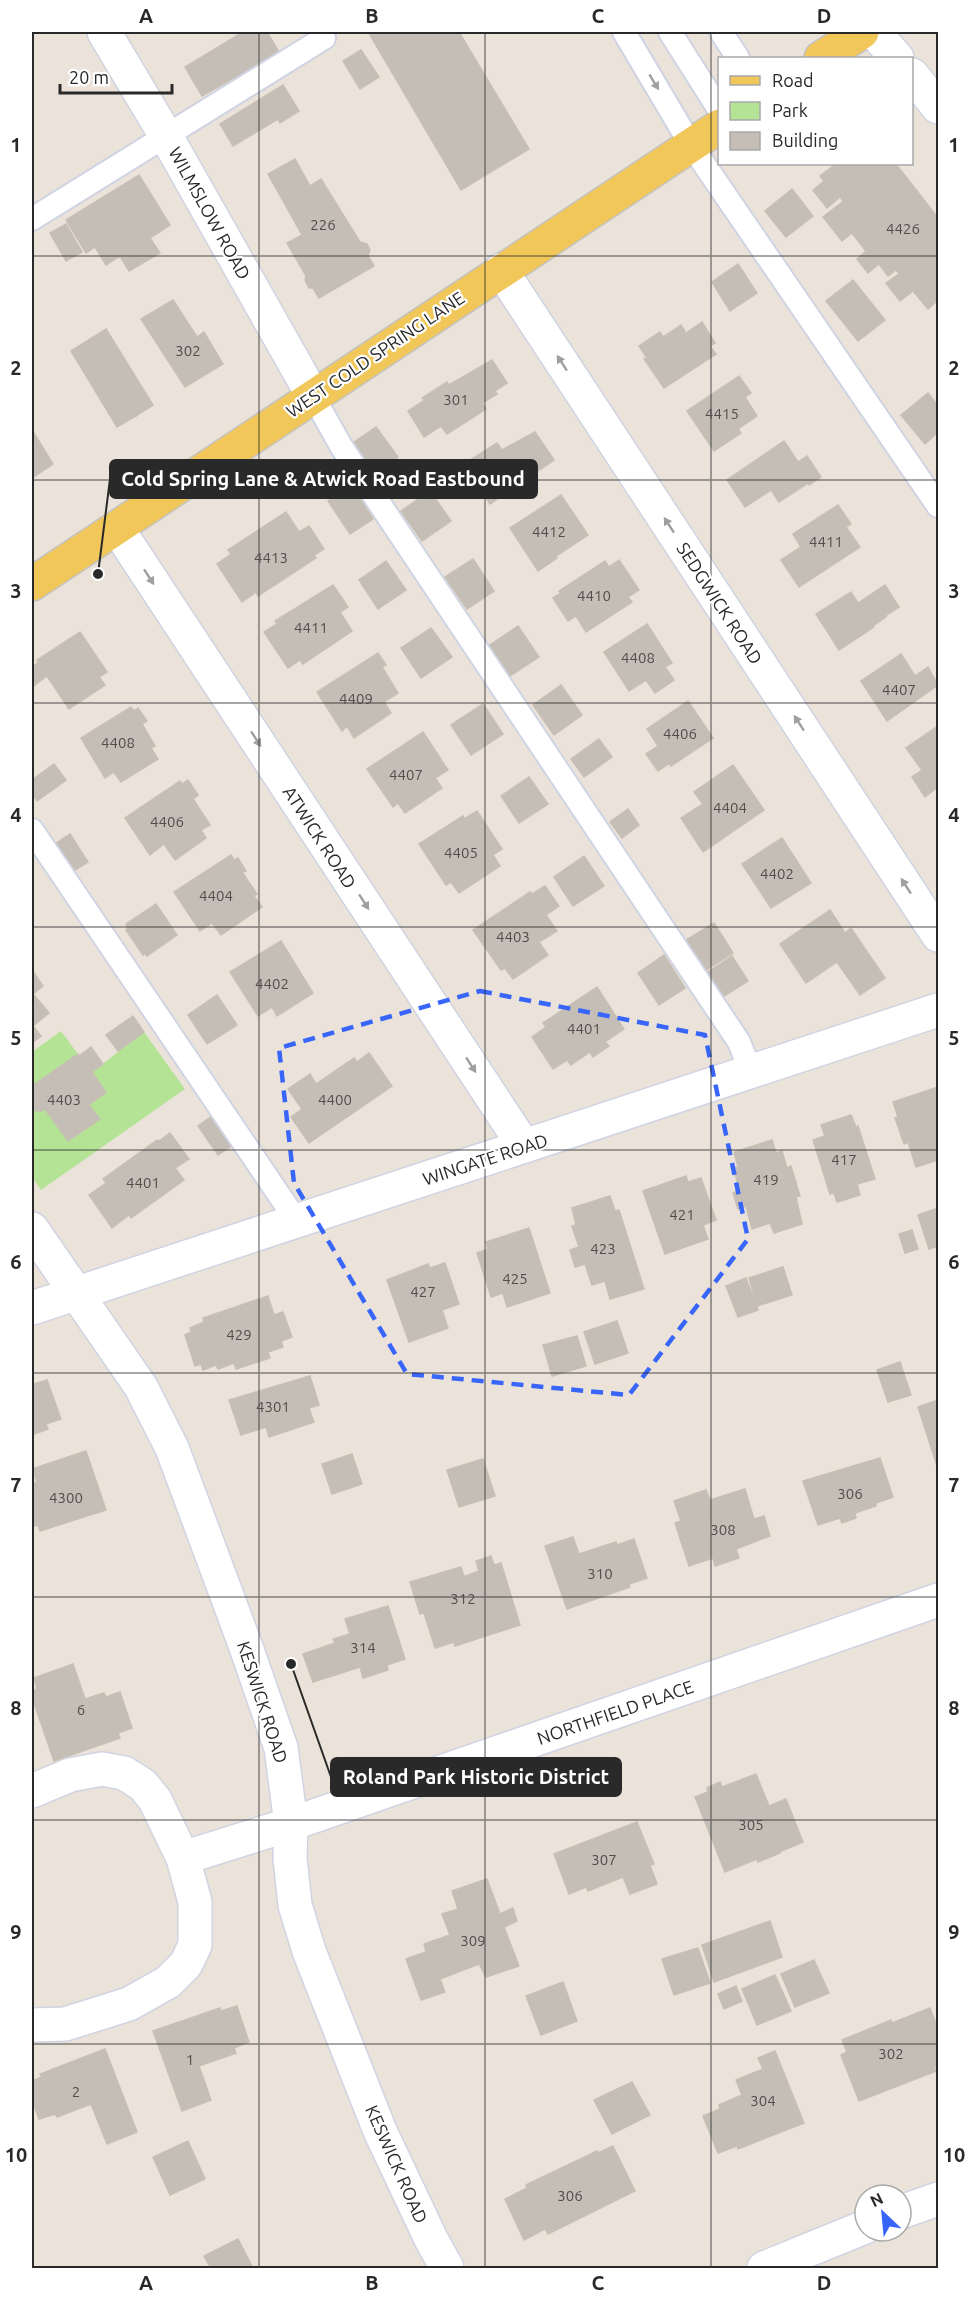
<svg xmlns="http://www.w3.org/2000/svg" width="970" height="2300" font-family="Ubuntu,sans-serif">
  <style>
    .green { fill: #b4e396 }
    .building { fill: #c4beb6; stroke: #c7bfb4; stroke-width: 1.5 }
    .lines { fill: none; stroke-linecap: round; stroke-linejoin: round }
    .service-casing { stroke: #d0d4e2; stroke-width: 26 }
    .minor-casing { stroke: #d0d4e2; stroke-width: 36 }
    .primary-casing { stroke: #c3c3c3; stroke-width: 36 }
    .service { stroke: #fff; stroke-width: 22 }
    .minor { stroke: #fff; stroke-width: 33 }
    .primary { stroke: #f1c75a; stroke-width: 33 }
    .oneway { fill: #9f9f9f }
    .marked { fill: none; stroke: #3865fa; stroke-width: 4.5; stroke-dasharray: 12 8; stroke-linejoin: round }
    .grid { fill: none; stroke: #292929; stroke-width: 1.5; stroke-opacity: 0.55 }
    .labels { text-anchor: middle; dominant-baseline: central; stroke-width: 4.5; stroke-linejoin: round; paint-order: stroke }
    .number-label { font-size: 15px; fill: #504e4c }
    .street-label { font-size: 18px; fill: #292929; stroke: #fff }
    .leader { fill: none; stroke: #292929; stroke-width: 2 }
    .callout-dot { fill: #292929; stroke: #fff; stroke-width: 2 }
    .callout { fill: #292929; stroke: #292929; stroke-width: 2 }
    .callout-label { font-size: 20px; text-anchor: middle; font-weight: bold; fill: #fff }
    .neatline { fill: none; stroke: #292929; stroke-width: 2 }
    .grid-label { font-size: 20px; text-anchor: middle; font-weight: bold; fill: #292929 }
  </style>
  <rect width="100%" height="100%" fill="#ebe3da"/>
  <!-- green -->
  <g class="green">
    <polygon points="61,1031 78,1054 32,1086 32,1052"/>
    <polygon points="144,1032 185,1089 41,1190 32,1177 32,1099 36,1111 45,1109 68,1141 99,1119 89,1105 106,1092 92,1072"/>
  </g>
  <!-- building -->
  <g class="building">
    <polygon points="243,32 267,32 279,52 202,96 185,67"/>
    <polygon points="376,32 459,32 529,149 461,190 370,35"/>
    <polygon points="361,50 379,77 360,89 343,61"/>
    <polygon points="283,85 299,111 280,123 278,119 233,146 220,124"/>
    <polygon points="295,159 310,186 321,179 360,242 367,244 370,250 368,256 374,266 319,298 313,288 309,288 305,280 306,276 287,243 302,235 268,174"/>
    <polygon points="836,164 892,164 843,201 840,197 827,208 813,190 824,181 820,176"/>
    <polygon points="892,164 896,164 917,191 855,237 852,233 842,241 823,217"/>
    <polygon points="139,175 170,225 150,238 160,253 129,271 120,256 106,265 95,247 86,253 66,220"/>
    <polygon points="792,189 813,216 786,237 765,211"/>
    <polygon points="917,191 938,218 938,237 888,276 879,264 868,273 857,259 866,251 855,237"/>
    <polygon points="66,224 82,252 66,261 50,233"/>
    <polygon points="938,237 938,300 928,309 913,291 900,301 886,283 899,274 896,270"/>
    <polygon points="738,264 757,293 730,311 712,282"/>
    <polygon points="853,280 885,320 858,341 826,301"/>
    <polygon points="173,300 197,337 204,332 223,364 185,387 141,319"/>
    <polygon points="702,322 715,343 710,346 716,354 664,388 644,359 647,358 639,346 660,332 663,337 681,325 686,333"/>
    <polygon points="106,329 153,405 136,416 90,339"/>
    <polygon points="90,339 136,416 117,427 71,351"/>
    <polygon points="492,360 507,383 495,391 497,394 482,403 486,409 447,434 441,426 424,437 408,411 425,400 422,398 447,382 449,385"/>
    <polygon points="739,376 751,393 745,397 757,416 738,429 741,433 714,451 687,411"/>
    <polygon points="928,393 938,406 938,432 925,444 901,415"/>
    <polygon points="376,427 398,457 372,476 350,445"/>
    <polygon points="32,430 53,464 32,478"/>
    <polygon points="535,432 554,460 490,504 464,464 497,443 502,450"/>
    <polygon points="784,441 798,462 807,456 821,477 809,485 808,483 779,502 771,490 745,507 727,480"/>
    <polygon points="352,486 373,519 350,534 328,501"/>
    <polygon points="430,491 451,521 422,541 401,511"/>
    <polygon points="561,495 588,535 556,556 557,558 538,571 510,528"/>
    <polygon points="838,505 851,524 846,527 860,547 799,587 781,560 801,547 793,534"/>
    <polygon points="286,512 299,532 309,526 324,549 314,555 316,558 258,596 256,592 242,602 217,564 231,554 228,550"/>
    <polygon points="473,559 494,591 467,609 445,577"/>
    <polygon points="619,560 639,590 628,597 632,602 586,632 576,616 568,621 553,598 561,593 559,591 605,561 609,567"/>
    <polygon points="386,561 406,590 378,609 359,580"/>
    <polygon points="333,585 348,607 340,612 352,631 303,664 300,660 288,668 264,632 277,624 275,621"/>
    <polygon points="885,585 899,607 885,616 886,617 873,626 874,627 839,650 816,614 851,592 858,603"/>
    <polygon points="647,624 672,663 665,667 674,680 655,693 646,680 629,691 604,652"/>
    <polygon points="518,626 539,657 510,676 490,645"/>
    <polygon points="431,628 452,657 421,678 401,648"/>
    <polygon points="80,632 107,672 99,677 105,685 69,709 47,676 32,687 32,667 38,663 37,660"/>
    <polygon points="378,653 386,665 382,667 398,693 384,702 391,713 354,738 347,726 342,731 317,692"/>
    <polygon points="901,654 915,676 928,667 938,685 887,721 861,681"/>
    <polygon points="561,685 582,715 554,735 533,705"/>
    <polygon points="688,701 713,738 671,766 670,763 658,771 646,754 658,746 647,729"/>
    <polygon points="483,704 503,734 471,755 451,725"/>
    <polygon points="131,707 134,711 138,708 147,721 142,724 155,746 151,748 158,759 121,782 114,772 105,778 81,738"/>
    <polygon points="938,726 938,787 925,797 912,777 922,770 906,748"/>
    <polygon points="423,732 448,770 435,778 442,788 405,813 398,803 393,807 367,769"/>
    <polygon points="599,739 612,757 584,777 571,759"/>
    <polygon points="54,764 66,780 37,801 32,793 32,780"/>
    <polygon points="733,765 764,810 703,852 681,818 703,804 694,792"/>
    <polygon points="529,777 548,804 519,823 501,796"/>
    <polygon points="188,780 198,795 193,799 210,825 201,830 206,838 175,860 164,844 150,855 125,818 180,781 182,784"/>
    <polygon points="628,809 639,825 622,838 610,822"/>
    <polygon points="477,811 502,849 493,855 500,866 459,893 451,882 446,885 419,844 463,816 464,819"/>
    <polygon points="70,834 88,862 72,872 55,844"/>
    <polygon points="782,838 811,883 771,908 742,864"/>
    <polygon points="231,855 234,860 238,858 246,871 242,872 257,894 254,896 262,907 221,935 212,923 200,931 174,892"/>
    <polygon points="584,856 604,886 573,906 554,877"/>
    <polygon points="545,886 559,906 546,915 557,931 539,942 548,955 513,979 505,968 501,970 473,930 530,892 532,894"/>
    <polygon points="156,904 177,935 147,956 145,953 143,955 126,930 128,928 126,924"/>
    <polygon points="830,910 845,933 851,928 885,978 860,995 837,962 806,983 780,944"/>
    <polygon points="714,923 733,953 700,974 681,943"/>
    <polygon points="281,941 313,993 277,1016 272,1007 258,1016 230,972"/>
    <polygon points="664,955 685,988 659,1005 638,973"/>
    <polygon points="732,956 748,981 718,1000 702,976"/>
    <polygon points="32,970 43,986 33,994 49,1013 33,1026 41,1036 32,1043"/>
    <polygon points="597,987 624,1029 605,1042 609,1046 593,1057 590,1052 571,1065 567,1060 553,1069 532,1037 546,1027 543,1023"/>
    <polygon points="217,995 237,1025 207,1044 188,1015"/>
    <polygon points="133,1016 144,1032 118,1051 106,1035"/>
    <polygon points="91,1047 103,1064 92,1072 106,1092 89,1105 100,1119 68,1141 45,1109 42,1111 36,1111 32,1105 32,1094 34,1092 32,1086 78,1054 79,1056"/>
    <polygon points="369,1053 392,1086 309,1143 291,1117 302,1109 288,1089 310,1074 316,1084 354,1058 357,1062"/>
    <polygon points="938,1087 938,1160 916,1167 908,1142 904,1144 895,1118 898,1117 893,1102"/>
    <polygon points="215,1114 236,1143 218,1155 198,1126"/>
    <polygon points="851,1115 856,1127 858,1126 875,1179 857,1184 860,1195 837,1202 834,1193 830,1194 813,1140 825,1136 821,1125"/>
    <polygon points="170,1133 189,1159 175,1168 184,1180 131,1218 129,1215 112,1228 89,1195 106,1183 103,1179 157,1140 159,1141"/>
    <polygon points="772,1140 776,1153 782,1151 787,1168 791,1166 800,1196 796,1197 802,1224 774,1233 770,1223 752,1229 746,1206 738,1209 733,1193 740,1190 733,1168 738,1167 734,1152"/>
    <polygon points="686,1176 688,1182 701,1178 716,1220 703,1225 708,1239 665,1254 643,1191"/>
    <polygon points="610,1196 615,1211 619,1210 644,1289 610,1299 605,1281 592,1285 585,1264 575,1267 570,1250 579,1247 572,1226 576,1225 572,1208"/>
    <polygon points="938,1208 938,1246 929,1249 918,1215"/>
    <polygon points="529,1228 550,1293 507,1307 503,1293 491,1297 477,1253 488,1249 486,1242"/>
    <polygon points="912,1230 918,1249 905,1253 899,1234"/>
    <polygon points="445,1263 459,1304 442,1310 448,1328 409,1342 387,1280 428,1264 430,1268"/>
    <polygon points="783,1267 792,1295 757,1306 749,1278"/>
    <polygon points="746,1278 758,1310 738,1317 726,1286"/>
    <polygon points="268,1296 274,1315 283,1312 292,1337 281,1341 283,1347 268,1352 270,1358 236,1369 234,1363 218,1369 216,1365 203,1370 201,1364 195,1366 185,1335 191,1332 190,1328 204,1322 203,1318"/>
    <polygon points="617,1321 628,1353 595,1364 584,1332"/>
    <polygon points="577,1336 586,1366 552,1376 543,1345"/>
    <polygon points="900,1362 911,1395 888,1402 877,1370"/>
    <polygon points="310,1376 319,1405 309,1408 314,1422 269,1437 266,1427 241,1435 229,1400"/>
    <polygon points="32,1380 34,1384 47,1380 61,1419 46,1424 48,1429 32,1435"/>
    <polygon points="938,1400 938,1469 918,1407"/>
    <polygon points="86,1451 106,1510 40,1531 38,1525 32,1527 32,1484 37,1482 32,1469"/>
    <polygon points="352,1454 362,1484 332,1494 322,1464"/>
    <polygon points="880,1458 893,1497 876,1503 876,1506 855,1513 856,1518 842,1523 840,1518 818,1525 803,1481"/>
    <polygon points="483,1459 495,1496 459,1507 447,1470"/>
    <polygon points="745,1489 754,1519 764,1516 770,1536 736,1549 739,1558 715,1566 713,1558 689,1566 675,1523 681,1521 674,1501 706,1490 710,1500"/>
    <polygon points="573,1537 579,1554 616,1542 617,1545 634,1539 647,1578 629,1584 630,1587 567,1609 545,1546"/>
    <polygon points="491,1556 494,1565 501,1563 520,1625 455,1646 454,1642 435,1648 424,1613 420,1614 410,1582 461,1567 464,1576 466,1576 479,1571 476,1561"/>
    <polygon points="388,1606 405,1659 387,1665 388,1670 363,1678 360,1667 313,1682 303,1654 335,1643 333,1639 350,1634 345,1619"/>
    <polygon points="73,1664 85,1699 104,1693 106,1697 120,1692 132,1728 118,1733 120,1738 54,1761 32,1697 32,1691 37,1689 34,1678"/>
    <polygon points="756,1774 769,1806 786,1799 803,1842 779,1852 780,1853 758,1862 757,1859 725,1872 695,1797 708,1792 707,1788 720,1782 722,1787"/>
    <polygon points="637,1822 654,1864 650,1865 657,1884 630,1894 623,1877 588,1891 586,1887 569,1894 554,1854"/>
    <polygon points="487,1879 500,1914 513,1908 517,1921 504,1927 519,1966 486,1977 479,1964 440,1979 445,1992 421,2000 406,1959 426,1952 424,1944 450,1935 442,1914 458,1909 452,1891"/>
    <polygon points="770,1921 782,1957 714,1982 702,1945"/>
    <polygon points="698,1948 710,1983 674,1995 662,1959"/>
    <polygon points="814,1960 829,1993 795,2007 781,1974"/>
    <polygon points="775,1975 791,2011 757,2025 742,1989"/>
    <polygon points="563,1982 577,2021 541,2035 526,1996"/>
    <polygon points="736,1986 742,2001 724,2009 718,1994"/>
    <polygon points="237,2006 249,2042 234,2048 236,2053 199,2066 211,2100 182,2111 153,2031 220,2008 221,2011"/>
    <polygon points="930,2008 938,2029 938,2066 934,2067 936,2071 859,2101 841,2055 847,2052 842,2040 891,2020 892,2023"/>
    <polygon points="105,2049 137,2132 107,2144 91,2104 57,2117 55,2114 39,2119 32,2100 32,2081 42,2077 40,2074"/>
    <polygon points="775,2051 804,2123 738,2149 737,2146 718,2153 703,2116 720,2109 719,2105 742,2095 736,2080 763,2069 758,2058"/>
    <polygon points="632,2082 650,2115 612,2134 594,2100"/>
    <polygon points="188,2141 205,2179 170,2195 153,2157"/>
    <polygon points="613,2146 635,2191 548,2234 545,2229 524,2240 505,2199 527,2188 526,2185 597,2151 598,2153"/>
    <polygon points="238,2239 253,2268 211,2268 204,2256"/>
  </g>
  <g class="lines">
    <!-- service casing -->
    <g class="service-casing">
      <g id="service">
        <polyline points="624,32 691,145 938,506"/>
        <polyline points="670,32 720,111"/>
        <polyline points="721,32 738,58"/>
        <polyline points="32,219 324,38"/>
        <polyline points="313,396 341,446 739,1042 751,1072"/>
        <polyline points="32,830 296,1220"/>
      </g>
    </g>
    <!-- minor casing -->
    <g class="minor-casing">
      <g id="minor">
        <polyline points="104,32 166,136 313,396"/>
        <polyline points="874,32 897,58"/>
        <polyline points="912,75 938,107"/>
        <polyline points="501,270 938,935"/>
        <polyline points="117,528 524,1146"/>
        <polyline points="32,1229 141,1387 172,1448 246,1647 281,1748 291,1824 290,1858 295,1905 309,1951 380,2131 431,2239 447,2268"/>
        <polyline points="32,1308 938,1010"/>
        <polyline points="32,1791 70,1775 102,1769 124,1773 143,1785 155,1800 183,1858 195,1902 195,1945 186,1964 168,1982 129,2004 65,2024 32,2025"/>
        <polyline points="183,1858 291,1824 938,1600"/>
        <polyline points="901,2212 938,2199"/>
        <polyline points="764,2268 865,2227"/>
      </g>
    </g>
    <!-- primary casing -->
    <g class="primary-casing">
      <g id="primary">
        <polyline points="821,58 862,32"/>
        <polyline points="32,584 720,126"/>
      </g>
    </g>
    <!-- service -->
    <use href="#service" class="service"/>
    <!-- minor -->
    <use href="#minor" class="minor"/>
    <!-- primary -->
    <use href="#primary" class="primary"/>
  </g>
  <!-- one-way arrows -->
  <defs><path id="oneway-solid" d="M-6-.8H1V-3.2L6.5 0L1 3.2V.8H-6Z" transform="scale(1.5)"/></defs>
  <g class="oneway">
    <use href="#oneway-solid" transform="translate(654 82) rotate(59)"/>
    <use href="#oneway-solid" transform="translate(562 363) rotate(-123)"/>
    <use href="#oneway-solid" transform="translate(669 525) rotate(-123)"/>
    <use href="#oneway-solid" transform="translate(149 577) rotate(57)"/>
    <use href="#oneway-solid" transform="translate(799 723) rotate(-123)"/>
    <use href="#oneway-solid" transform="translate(256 739) rotate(57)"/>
    <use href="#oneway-solid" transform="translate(906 886) rotate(-123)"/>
    <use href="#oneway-solid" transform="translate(364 902) rotate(57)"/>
    <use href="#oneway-solid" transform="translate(471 1065) rotate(57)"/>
  </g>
  <!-- marked area -->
  <path class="marked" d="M480 991 705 1035 748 1239 629 1395 407 1374 294 1183 279 1048Z"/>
  <!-- grid -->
  <path class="grid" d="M259 32V2268M485 32V2268M711 32V2268M32 256H938M32 480H938M32 703H938M32 927H938M32 1150H938M32 1373H938M32 1597H938M32 1820H938M32 2044H938"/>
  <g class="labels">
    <!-- number labels -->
    <g class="number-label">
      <text x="323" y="224">226</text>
      <text x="903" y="228">4426</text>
      <text x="188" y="350">302</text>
      <text x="456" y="399">301</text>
      <text x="722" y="413">4415</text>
      <text x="549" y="531">4412</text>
      <text x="826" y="541">4411</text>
      <text x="271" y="557">4413</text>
      <text x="594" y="595">4410</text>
      <text x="311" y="627">4411</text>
      <text x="638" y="657">4408</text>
      <text x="899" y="689">4407</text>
      <text x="356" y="698">4409</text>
      <text x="680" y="733">4406</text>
      <text x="118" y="742">4408</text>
      <text x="406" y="774">4407</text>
      <text x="730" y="807">4404</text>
      <text x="167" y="821">4406</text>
      <text x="461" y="852">4405</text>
      <text x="777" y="873">4402</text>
      <text x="216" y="895">4404</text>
      <text x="513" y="936">4403</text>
      <text x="272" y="983">4402</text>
      <text x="584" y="1028">4401</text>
      <text x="64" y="1099">4403</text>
      <text x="335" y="1099">4400</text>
      <text x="844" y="1159">417</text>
      <text x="766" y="1179">419</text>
      <text x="143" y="1182">4401</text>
      <text x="682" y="1214">421</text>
      <text x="603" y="1248">423</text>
      <text x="515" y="1278">425</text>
      <text x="423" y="1291">427</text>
      <text x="239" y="1334">429</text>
      <text x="273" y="1406">4301</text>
      <text x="850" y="1493">306</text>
      <text x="66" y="1497">4300</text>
      <text x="723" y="1529">308</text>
      <text x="600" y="1573">310</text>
      <text x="463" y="1598">312</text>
      <text x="363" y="1647">314</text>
      <text x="81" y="1709">6</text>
      <text x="751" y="1824">305</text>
      <text x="604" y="1859">307</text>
      <text x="473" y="1940">309</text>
      <text x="891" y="2053">302</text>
      <text x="190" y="2059">1</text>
      <text x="76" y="2091">2</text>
      <text x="763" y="2100">304</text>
      <text x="570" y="2195">306</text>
    </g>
    <!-- street labels -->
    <g class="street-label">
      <text transform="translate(210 213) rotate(61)">WILMSLOW ROAD</text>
      <text transform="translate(375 354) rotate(-34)">WEST COLD SPRING LANE</text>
      <text transform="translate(720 603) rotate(57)">SEDGWICK ROAD</text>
      <text transform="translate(320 837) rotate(57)">ATWICK ROAD</text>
      <text transform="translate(485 1159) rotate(-18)">WINGATE ROAD</text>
      <text transform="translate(263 1702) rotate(72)">KESWICK ROAD</text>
      <text transform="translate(615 1712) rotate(-19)">NORTHFIELD PLACE</text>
      <text transform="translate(397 2164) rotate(66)">KESWICK ROAD</text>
    </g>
  </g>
  <!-- callouts -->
  <path class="leader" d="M98 574L110 479M291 1664L331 1777"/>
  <g class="callout-dot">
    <circle cx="98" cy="574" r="6"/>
    <circle cx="291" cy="1664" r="6"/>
  </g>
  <g class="callout">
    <rect x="110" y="460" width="427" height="38" rx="6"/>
    <rect x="331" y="1758" width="290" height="38" rx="6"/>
  </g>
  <g class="callout-label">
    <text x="323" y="486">Cold Spring Lane &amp; Atwick Road Eastbound</text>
    <text x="476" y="1784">Roland Park Historic District</text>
  </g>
  <!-- border -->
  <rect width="970" height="2300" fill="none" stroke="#ffffff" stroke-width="66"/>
  <!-- legend -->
  <rect x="718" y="57" width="195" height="108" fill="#ffffff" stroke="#a9a9a9" stroke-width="1.5"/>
  <rect x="730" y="76" width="30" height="9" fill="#f1c75a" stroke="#a9a9a9" stroke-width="1.5"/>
  <text x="772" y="87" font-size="18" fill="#292929">Road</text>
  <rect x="730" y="102" width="30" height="18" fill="#b4e396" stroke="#a9a9a9" stroke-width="1.5"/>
  <text x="772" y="117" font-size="18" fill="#292929">Park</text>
  <rect x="730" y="132" width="30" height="18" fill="#c4beb6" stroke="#a9a9a9" stroke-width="1.5"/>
  <text x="772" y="147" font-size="18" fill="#292929">Building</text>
  <!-- north arrow -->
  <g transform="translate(883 2213) rotate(334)"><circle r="28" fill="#ffffff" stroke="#a9a9a9" stroke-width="1.5"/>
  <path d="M0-4.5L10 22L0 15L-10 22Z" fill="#3865fa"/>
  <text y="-9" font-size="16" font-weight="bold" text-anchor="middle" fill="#292929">N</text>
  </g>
  <!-- scale -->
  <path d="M60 84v9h112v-9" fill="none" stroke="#292929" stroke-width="3"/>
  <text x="69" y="84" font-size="18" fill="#292929" stroke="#ffffff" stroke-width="4.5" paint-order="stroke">20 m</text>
  <rect x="33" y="33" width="904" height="2234" class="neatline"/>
  <g class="grid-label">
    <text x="146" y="23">A</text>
    <text x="372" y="23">B</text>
    <text x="598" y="23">C</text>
    <text x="824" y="23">D</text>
    <text x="16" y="152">1</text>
    <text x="954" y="152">1</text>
    <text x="16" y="375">2</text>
    <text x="954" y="375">2</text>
    <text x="16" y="598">3</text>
    <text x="954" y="598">3</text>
    <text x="16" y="822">4</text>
    <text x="954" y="822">4</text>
    <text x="16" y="1045">5</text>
    <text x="954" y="1045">5</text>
    <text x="16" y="1269">6</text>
    <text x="954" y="1269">6</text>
    <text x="16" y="1492">7</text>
    <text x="954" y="1492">7</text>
    <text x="16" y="1715">8</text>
    <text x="954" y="1715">8</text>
    <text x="16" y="1939">9</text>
    <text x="954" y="1939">9</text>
    <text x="16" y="2162">10</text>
    <text x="954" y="2162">10</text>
    <text x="146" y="2290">A</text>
    <text x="372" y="2290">B</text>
    <text x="598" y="2290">C</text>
    <text x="824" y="2290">D</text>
  </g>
</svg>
